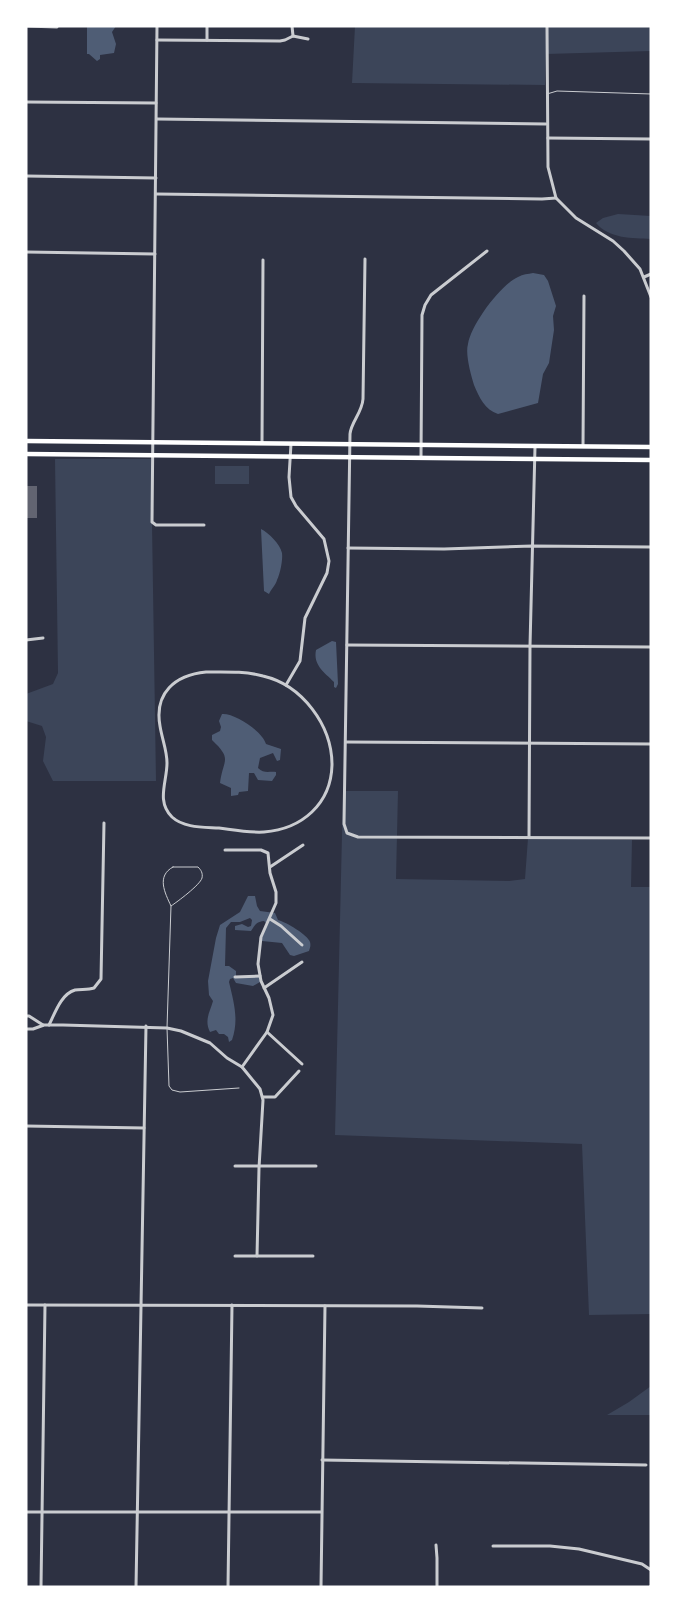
<svg xmlns="http://www.w3.org/2000/svg" width="677" height="1613" font-family="Commissioner,sans-serif">
  <style>
    .green { fill: #3c4559 }
    .water { fill: #4f5d75 }
    .building { fill: #626471 }
    .lines { fill: none; stroke-linecap: round; stroke-linejoin: round }
    .service { stroke: #caccd0; stroke-width: 1 }
    .minor { stroke: #caccd0; stroke-width: 3 }
    .secondary { stroke: #fff; stroke-width: 4.5 }
  </style>
  <rect width="100%" height="100%" fill="#2d3142"/>
  <!-- green -->
  <g class="green">
    <polygon points="355,26 651,26 651,51 546,54 545,85 352,83"/>
    <path d="M618 214 651 216V239C633 238 609 239 596 223L603 218Z"/>
    <polygon points="55,459 151,459 156,781 53,781 43,761 46,737 42,726 26,721 26,694 53,684 58,673"/>
    <rect x="215" y="466" width="34" height="18"/>
    <polygon points="343,791 398,791 396,879 509,881 525,879 528,838 632,840 631,887 651,887 651,1314 589,1315 582,1144 335,1135"/>
    <polygon points="651,1386 651,1415 607,1415 629,1402"/>
  </g>
  <!-- water -->
  <g class="water">
    <polygon points="87,26 116,26 112,32 116,44 114,53 100,55 100,59 97,61 89,54 87,54"/>
    <path d="M533 273 544 275 548 281 556 306 553 316 554 330 549 363 543 374 538 403 498 414C485 410 479 397 474 385 471 375 465 354 468 344 471 325 500 285 518 277 523 274 528 274 533 273Z"/>
    <path d="M261 529C269 533 280 544 282 553 283 560 280 574 277 580 276 585 271 589 269 594L264 591Z"/>
    <path d="M332 641 336 642 338 684 336 688 334 687V682C324 672 313 665 316 650Z"/>
    <path d="M222 714C235 713 262 731 266 744L281 749 280 760 277 761 273 753 260 758 258 768C264 774 269 771 276 772V775L272 781 258 780 254 773H249L248 791 239 792 238 795 231 796V788L220 783C223 759 233 760 212 740V735L220 731 221 727 219 721Z"/>
    <path d="M248 896H255L257 906 260 911 275 913 278 920C286 922 308 935 310 942 311 946 310 947 309 951L294 956 290 955 282 943 262 941 259 939 267 924 264 921C256 922 256 924 251 931L235 930V926L242 924 248 927 251 926 252 920 250 918 240 922H231L226 928 225 966H229L236 971V976L261 977 260 982 253 986 236 983 233 978 230 979 229 982C234 1003 239 1020 232 1040L229 1042 228 1037 224 1034H219L216 1030 210 1032C204 1020 210 1012 213 1001L209 995 208 981 216 938 220 925 240 912Z"/>
  </g>
  <!-- building -->
  <rect class="building" x="26" y="486" width="11" height="32"/>
  <g class="lines">
    <!-- service -->
    <g class="service">
      <polyline points="547,94 557,91 651,94"/>
      <path d="M173 867H198C201 870 203 873 202 878 200 885 177 902 171 906 165 893 156 876 173 867Z"/>
      <polyline points="171,906 167,1028 169,1086 172,1090 180,1092 239,1088"/>
    </g>
    <!-- minor -->
    <g class="minor">
      <polyline points="26,26 57,27"/>
      <polyline points="157,26 152,522 156,525 204,525"/>
      <polyline points="292,26 293,36"/>
      <polyline points="547,26 548,167 556,198 576,218 613,241 624,251 640,269 651,297"/>
      <polyline points="157,40 280,41 285,40 293,36 308,39"/>
      <polyline points="207,40 207,26"/>
      <polyline points="26,102 156,103"/>
      <polyline points="157,119 546,124"/>
      <polyline points="548,138 651,139"/>
      <polyline points="26,176 156,178"/>
      <polyline points="156,194 542,199 556,198"/>
      <polyline points="26,252 155,254"/>
      <path d="M365 259 363 399C362 413 351 422 350 434L344 824 347 833 358 837 651 838"/>
      <polyline points="644,277 651,274"/>
      <polyline points="262,443 263,260"/>
      <polyline points="583,446 584,296"/>
      <polyline points="421,457 422,315 425,305 431,295 487,251"/>
      <polyline points="348,548 444,549 532,546 651,547"/>
      <polyline points="26,640 43,638"/>
      <polyline points="347,645 651,647"/>
      <path d="M206 672C225 672 245 671 263 676 302 685 332 725 332 765 331 804 302 829 264 832 249 833 234 830 219 828 203 827 184 828 172 817 156 801 167 782 167 763 167 750 162 739 160 726 154 693 175 675 206 672Z"/>
      <polyline points="286,685 300,661 305,618 327,573 329,561 324,539 296,506 291,497 289,477 291,444"/>
      <polyline points="346,742 651,744"/>
      <polyline points="529,837 530,646 535,447"/>
      <polyline points="225,850 261,850 268,853 270,873 276,892 276,903 261,937 258,964 261,981 269,998 273,1015 267,1032 242,1067"/>
      <polyline points="270,867 303,845"/>
      <polyline points="270,919 281,926 302,945"/>
      <polyline points="235,977 260,976"/>
      <polyline points="264,988 302,962"/>
      <polyline points="26,1016 29,1016 43,1025"/>
      <path d="M49 1025C55 1013 61 994 75 990 81 989 88 990 94 988L101 979 104 823"/>
      <polyline points="26,1029 33,1029 44,1025 63,1025 167,1028 181,1031 210,1043 227,1058 242,1067 260,1089 263,1100 259,1168 257,1256"/>
      <polyline points="267,1032 302,1064"/>
      <polyline points="263,1097 275,1097 299,1071"/>
      <polyline points="26,1126 144,1128"/>
      <polyline points="235,1166 316,1166"/>
      <polyline points="235,1256 313,1256"/>
      <polyline points="26,1305 417,1306 482,1308"/>
      <polyline points="322,1460 646,1465"/>
      <polyline points="26,1512 321,1512"/>
      <polyline points="436,1545 437,1558 437,1587"/>
      <polyline points="493,1546 550,1546 579,1549 642,1564 651,1570"/>
      <polyline points="41,1587 45,1305"/>
      <polyline points="136,1587 146,1026"/>
      <polyline points="228,1587 232,1305"/>
      <polyline points="321,1587 325,1306"/>
      <polyline points="650,1587 651,1586"/>
    </g>
    <!-- secondary -->
    <g class="secondary">
      <polyline points="26,441 651,447"/>
      <polyline points="26,454 651,460"/>
    </g>
  </g>
  <!-- border -->
  <rect width="677" height="1613" fill="none" stroke="#ffffff" stroke-width="55"/>
</svg>
